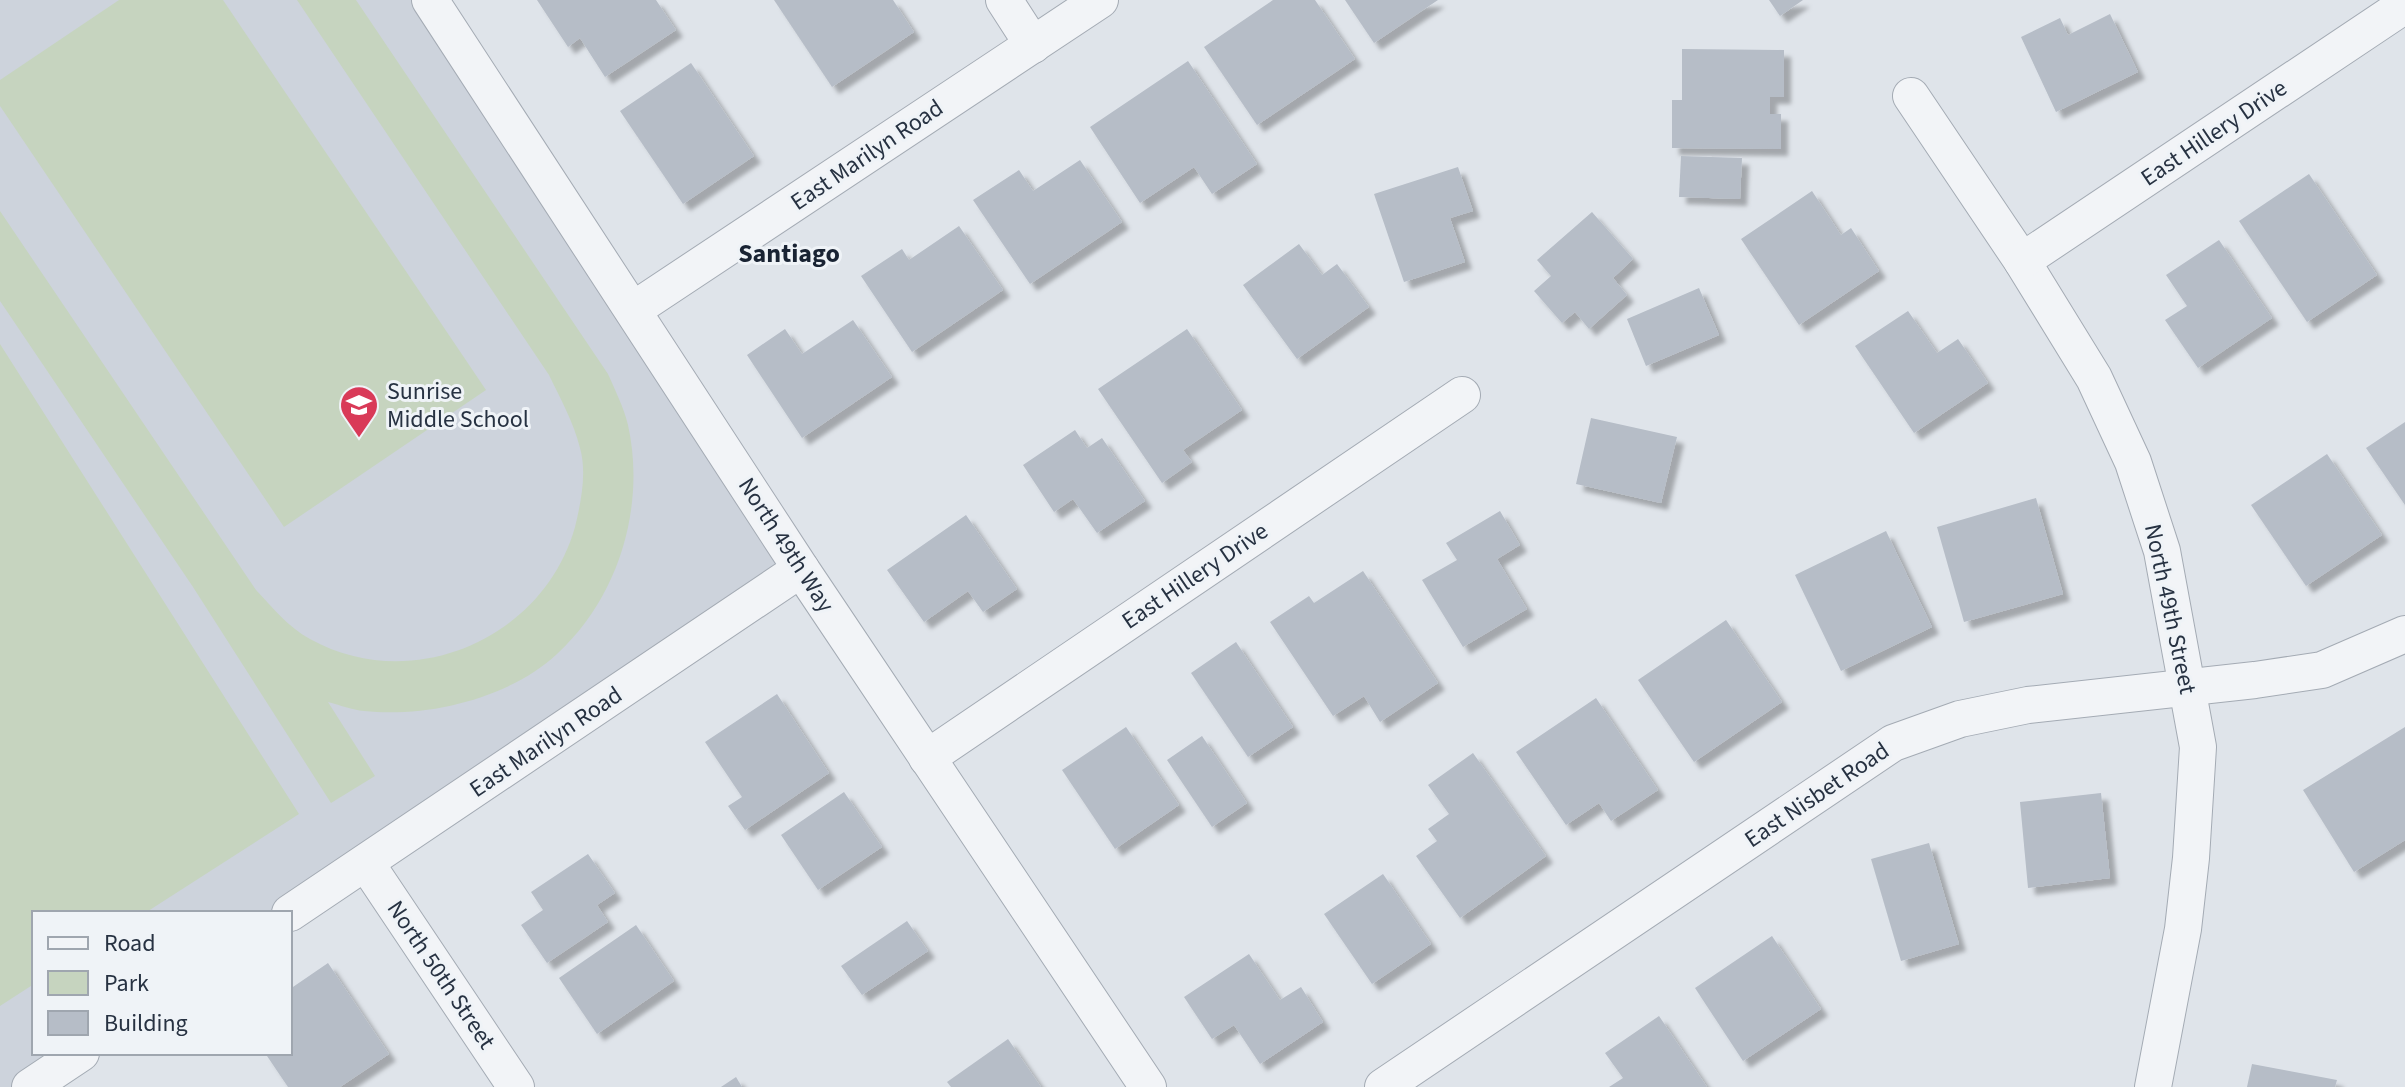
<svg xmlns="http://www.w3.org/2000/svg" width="2405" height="1087" font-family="'Source Sans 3',sans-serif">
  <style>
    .built { fill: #cdd3dc }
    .green { fill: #c6d4bf }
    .building { fill: #b6bdc7; filter: url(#shadow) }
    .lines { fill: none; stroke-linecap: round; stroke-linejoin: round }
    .minor-casing { stroke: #a4abb4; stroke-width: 38 }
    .minor { stroke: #f2f4f7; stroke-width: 36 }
    .labels { text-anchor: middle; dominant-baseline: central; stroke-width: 6; stroke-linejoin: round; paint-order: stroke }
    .street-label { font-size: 24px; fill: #273242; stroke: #eff3f7 }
    .poi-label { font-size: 24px; fill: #273242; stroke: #eff3f7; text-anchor: start }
    .neighbourhood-label { font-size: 26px; font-weight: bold; fill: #192333; stroke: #eff3f7 }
  </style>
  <defs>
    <filter id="shadow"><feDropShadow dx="7" dy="7" stdDeviation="2" flood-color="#0004"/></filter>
  </defs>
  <rect width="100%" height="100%" fill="#dfe4ea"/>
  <!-- built -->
  <polygon class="built" points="0,0 430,0 801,569 290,913 34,913 34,1053 81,1053 30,1087 0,1087"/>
  <!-- green -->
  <g class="green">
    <polygon points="119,0 223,0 486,390 284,527 0,106 0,80"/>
    <path d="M297 0H356L608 374C615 390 624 408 628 425 646 506 619 597 557 654 510 698 427 718 364 711 352 710 340 705 328 702L375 776 331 803 193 587 0 301V211L256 590C273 608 288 627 310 639 413 696 544 638 575 527 581 502 587 473 580 448 574 423 560 398 549 375Z"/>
    <polygon points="0,344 299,814 145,913 34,913 34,984 0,1006"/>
  </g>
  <!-- building -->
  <g class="building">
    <polygon points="537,0 656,0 676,30 605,77 580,38 568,47"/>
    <polygon points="774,0 893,0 914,32 832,87"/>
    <polygon points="1273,0 1315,0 1355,59 1257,125 1204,47"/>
    <polygon points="1345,0 1438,0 1374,43"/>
    <polygon points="1769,0 1803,0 1780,16"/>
    <polygon points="2110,14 2138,72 2056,112 2021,37 2060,18 2068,35"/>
    <polygon points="1682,49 1784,50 1784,97 1770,97 1770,114 1781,114 1781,149 1672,148 1672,100 1682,100"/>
    <polygon points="1188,61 1257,164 1212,194 1194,167 1140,203 1090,127"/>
    <polygon points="691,63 754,156 683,204 620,111"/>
    <polygon points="1681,156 1742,158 1740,199 1679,197"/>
    <polygon points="1080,160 1122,222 1030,284 973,200 1019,170 1033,191"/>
    <polygon points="1458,167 1473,211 1450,218 1465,262 1404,282 1374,194"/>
    <polygon points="2309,174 2377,275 2307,322 2239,221"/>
    <polygon points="1812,191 1841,235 1851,228 1879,271 1799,325 1741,239"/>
    <polygon points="1592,212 1633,259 1613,278 1627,295 1589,329 1575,312 1562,323 1534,291 1551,276 1537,260"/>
    <polygon points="959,226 1003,290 912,352 861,276 902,249 909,260"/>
    <polygon points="2219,240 2272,318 2198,368 2165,320 2187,306 2166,275"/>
    <polygon points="1299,244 1322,275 1337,264 1369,307 1297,359 1243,285"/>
    <polygon points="1699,288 1719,335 1646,366 1627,319"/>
    <polygon points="1908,311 1937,353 1958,339 1988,383 1914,433 1855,346"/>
    <polygon points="853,320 892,377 802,438 747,355 785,329 802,354"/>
    <polygon points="1187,329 1242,410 1183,450 1192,462 1162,483 1098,389"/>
    <polygon points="1591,418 1677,437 1661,503 1576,484"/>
    <polygon points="2405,422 2405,505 2366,448"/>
    <polygon points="1075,430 1087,448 1102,438 1145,501 1097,533 1073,499 1054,512 1023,465"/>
    <polygon points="2327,454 2382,535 2306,586 2251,505"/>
    <polygon points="2036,498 2063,594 1964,622 1937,527"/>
    <polygon points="1500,511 1520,545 1497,559 1527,609 1463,647 1422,580 1457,560 1446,543"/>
    <polygon points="966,515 1017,589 983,612 968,591 924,622 887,570"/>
    <polygon points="1886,531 1932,627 1841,671 1795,575"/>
    <polygon points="1363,571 1438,683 1380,722 1364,696 1333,716 1270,622 1309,596 1314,603"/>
    <polygon points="1726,620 1782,702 1694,762 1638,680"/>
    <polygon points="1236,642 1293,727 1248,757 1191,673"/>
    <polygon points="777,694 829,773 745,830 728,806 742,797 705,742"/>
    <polygon points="1596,698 1658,790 1611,821 1599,803 1566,825 1516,752"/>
    <polygon points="1126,727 1179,805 1115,849 1062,770"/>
    <polygon points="2405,727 2405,840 2354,872 2303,790"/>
    <polygon points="1202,736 1247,803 1212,827 1167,760"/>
    <polygon points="1473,753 1546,856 1460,918 1416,856 1437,841 1428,829 1449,814 1428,785"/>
    <polygon points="844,792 882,847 818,890 781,835"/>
    <polygon points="2101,793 2110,878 2028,888 2020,802"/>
    <polygon points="1929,843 1959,944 1901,961 1871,859"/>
    <polygon points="588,854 615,893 597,905 608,922 547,963 521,925 543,910 531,892"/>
    <polygon points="1383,874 1431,944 1372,984 1324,914"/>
    <polygon points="907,921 928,951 862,995 841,966"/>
    <polygon points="636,925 674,981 597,1034 559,978"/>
    <polygon points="1772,936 1821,1009 1743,1061 1695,988"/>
    <polygon points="1249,954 1280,1000 1301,987 1323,1022 1260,1064 1234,1025 1212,1039 1184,997"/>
    <polygon points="328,963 389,1054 340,1087 288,1087 265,1053 290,1053 290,989"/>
    <polygon points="1659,1016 1707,1087 1609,1087 1623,1078 1605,1053"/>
    <polygon points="1008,1039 1041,1087 951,1087 947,1082"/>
    <polygon points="2252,1064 2337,1080 2335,1087 2247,1087"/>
    <polygon points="736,1077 742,1087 721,1087"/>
  </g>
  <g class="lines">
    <!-- minor casing -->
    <g class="minor-casing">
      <g id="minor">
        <polyline points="430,0 801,569 1148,1087"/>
        <polyline points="1004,0 1033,45"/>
        <polyline points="1911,96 2022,261 2094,378 2133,462 2162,551 2198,747 2191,858 2183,929 2153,1087"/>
        <polyline points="2022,261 2405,5"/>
        <polyline points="633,310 1100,0"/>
        <polyline points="927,758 1462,395"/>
        <polyline points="366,863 516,1087"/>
        <polyline points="290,913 801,569"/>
        <polyline points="30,1087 81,1053"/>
        <polyline points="1383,1087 1893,743 1960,719 2028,705 2255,680 2322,670 2405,634"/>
      </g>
    </g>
    <!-- minor -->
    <use href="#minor" class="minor"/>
  </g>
  <!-- icons -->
  <defs>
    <g id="school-pin" transform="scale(2)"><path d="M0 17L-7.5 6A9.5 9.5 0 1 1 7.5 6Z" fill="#d93a58" stroke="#eff3f7"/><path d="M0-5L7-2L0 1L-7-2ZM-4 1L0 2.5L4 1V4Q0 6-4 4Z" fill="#fff"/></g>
  </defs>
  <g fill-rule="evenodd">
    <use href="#school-pin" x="359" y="405"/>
  </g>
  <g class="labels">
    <!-- street labels -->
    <g class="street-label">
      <text transform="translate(2214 133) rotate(-34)">East Hillery Drive</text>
      <text transform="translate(867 155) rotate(-34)">East Marilyn Road</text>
      <text transform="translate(786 545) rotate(57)">North 49th Way</text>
      <text transform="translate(1195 576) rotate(-34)">East Hillery Drive</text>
      <text transform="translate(2170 609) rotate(78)">North 49th Street</text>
      <text transform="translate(546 742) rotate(-34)">East Marilyn Road</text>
      <text transform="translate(1817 795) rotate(-34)">East Nisbet Road</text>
      <text transform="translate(441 975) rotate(56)">North 50th Street</text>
    </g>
    <!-- poi labels -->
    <g class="poi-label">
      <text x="387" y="391">Sunrise<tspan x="387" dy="28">Middle School</tspan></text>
    </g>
    <!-- neighbourhood labels -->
    <g class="neighbourhood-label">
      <text x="789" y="253">Santiago</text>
    </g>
  </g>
  <!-- legend -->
  <rect x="32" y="911" width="260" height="144" fill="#eff3f7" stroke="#9fa6af" stroke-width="2"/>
  <rect x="48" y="937" width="40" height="12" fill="#f2f4f7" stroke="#9fa6af" stroke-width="2"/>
  <text x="104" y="951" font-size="24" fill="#273242">Road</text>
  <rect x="48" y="971" width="40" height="24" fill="#c6d4bf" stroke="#9fa6af" stroke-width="2"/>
  <text x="104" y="991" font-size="24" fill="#273242">Park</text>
  <rect x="48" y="1011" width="40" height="24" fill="#b6bdc7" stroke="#9fa6af" stroke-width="2"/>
  <text x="104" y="1031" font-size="24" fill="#273242">Building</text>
</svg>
